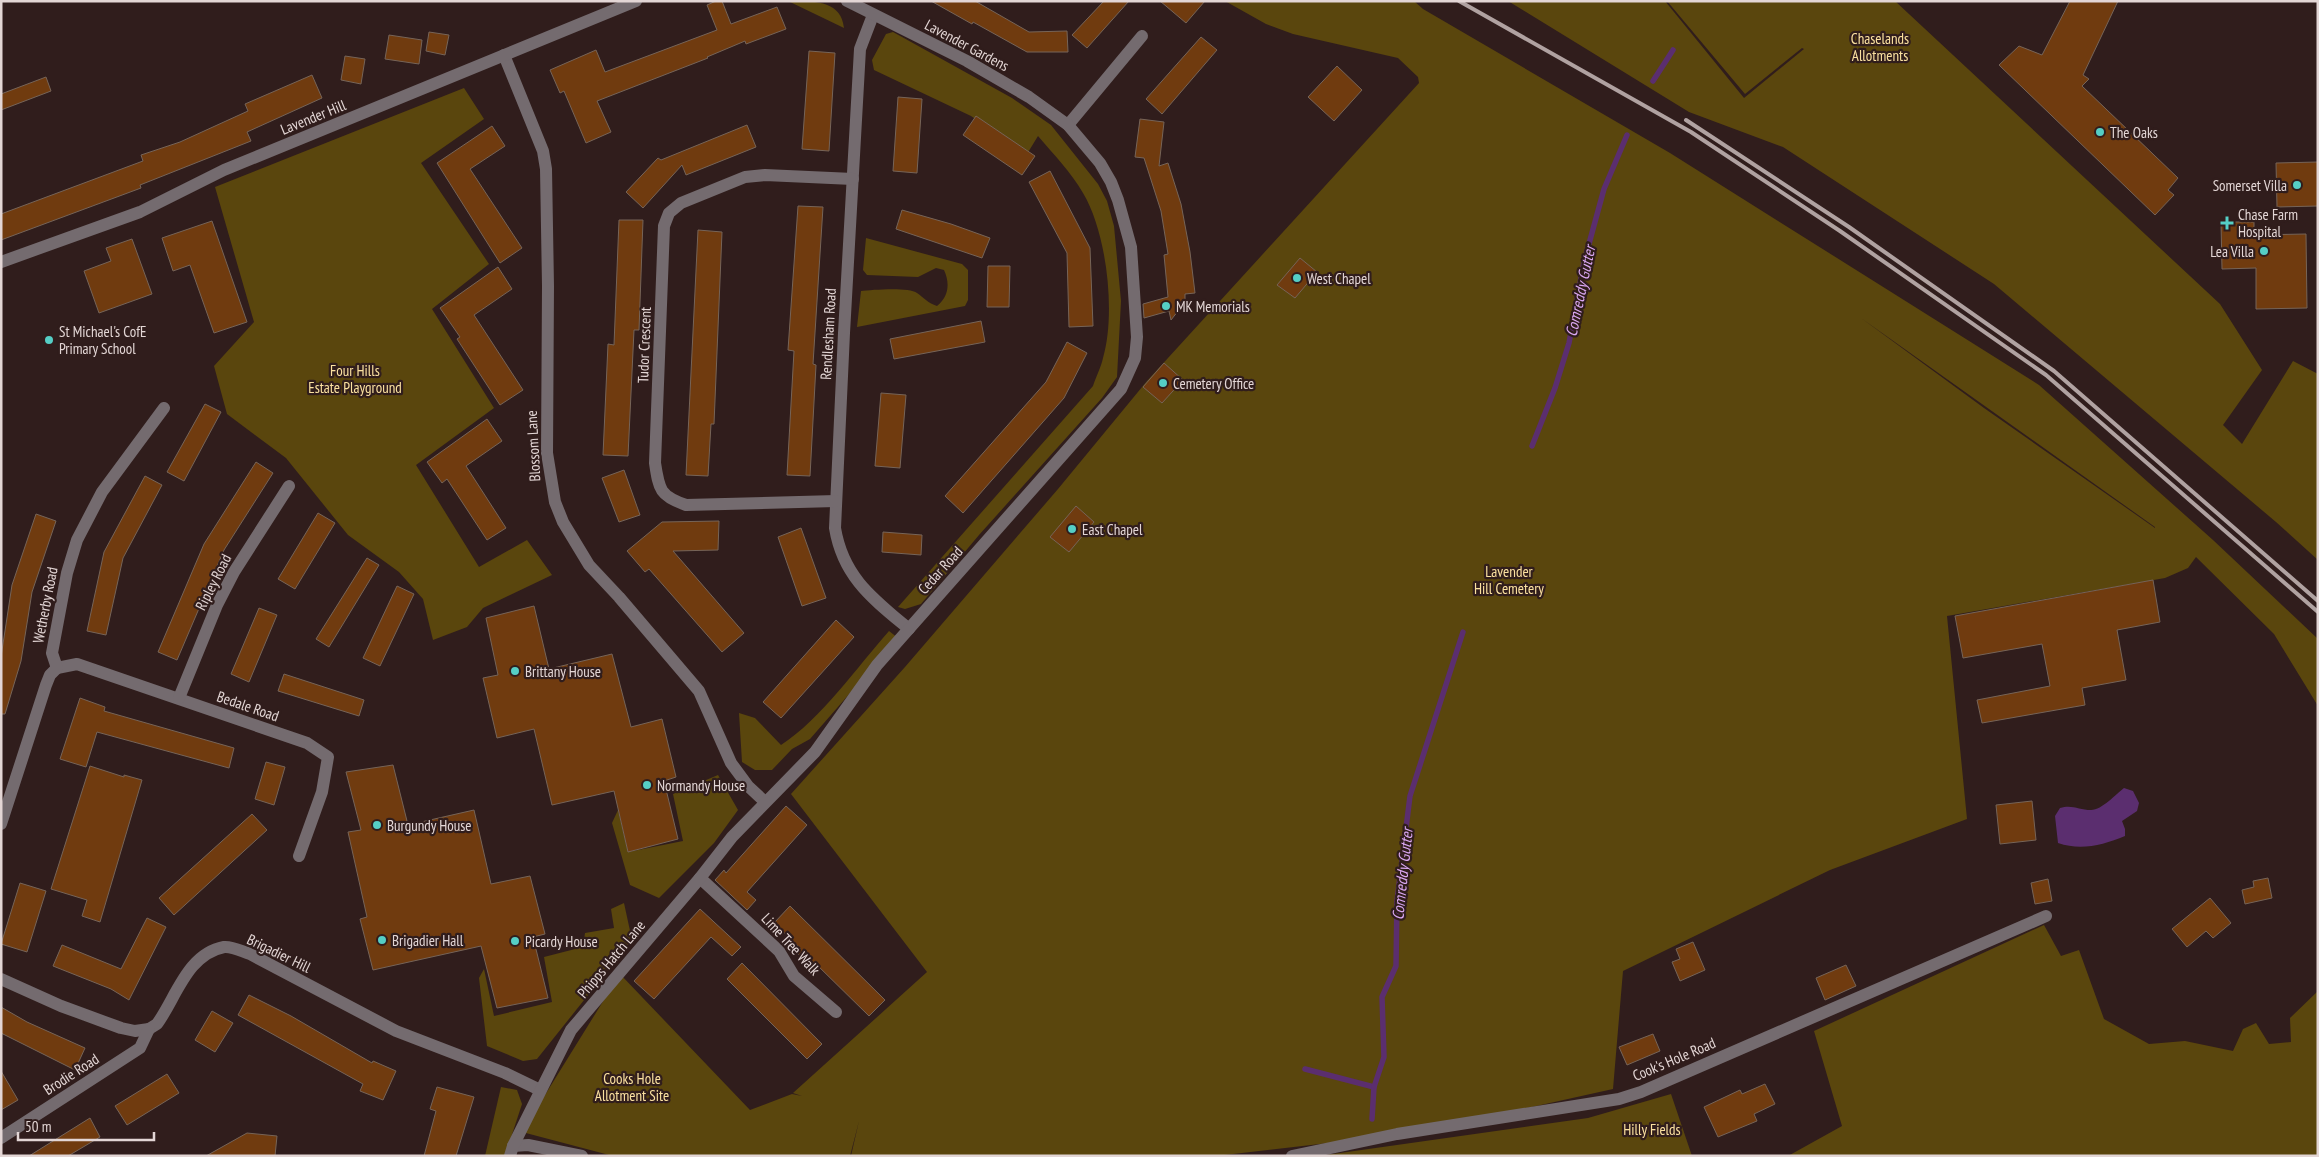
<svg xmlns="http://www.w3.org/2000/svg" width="2319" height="1157" font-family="'PT Sans Narrow',sans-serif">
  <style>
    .green { fill: #5a460d; fill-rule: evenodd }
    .water { fill: #5b2e6f }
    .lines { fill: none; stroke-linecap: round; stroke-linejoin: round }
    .stream { stroke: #5b2e6f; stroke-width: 5.5 }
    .building { fill: #703b0f; stroke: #766458 }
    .minor { stroke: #746b6f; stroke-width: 12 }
    .rail { stroke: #b0a2a1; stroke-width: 4 }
    .poi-dot { fill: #55cec5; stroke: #301d1c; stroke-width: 2 }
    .labels { text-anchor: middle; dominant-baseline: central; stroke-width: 4.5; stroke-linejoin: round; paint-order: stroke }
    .park-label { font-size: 15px; fill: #fbe1a0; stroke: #301d1c }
    .street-label { font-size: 15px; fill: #e3d6d5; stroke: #301d1c }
    .poi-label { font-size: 15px; fill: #e3d6d5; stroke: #301d1c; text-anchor: start }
    .water-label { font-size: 16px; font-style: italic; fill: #dba8f3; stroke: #301d1c }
  </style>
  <rect width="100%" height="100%" fill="#301d1c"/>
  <!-- green -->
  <g class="green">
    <path d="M788 1C814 1 841 0 844 28Z"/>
    <path d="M1225 1H1414L1423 9 1670 153 2039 385 2213 540 2318 639V706L2274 634 2196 557 2188 568 2165 578 1947 616 1967 819 1830 870 1623 971 1613 1089 1415 1133 1216 1156H851L859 1121 850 1156H613L522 1132 620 974 750 1110 792 1094 802 1096 793 1093 927 972 791 794 905 667 1058 489 1147 381 1419 83 1418 77 1398 58 1293 34 1266 24ZM1861 318 2155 527V528L1984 408Z"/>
    <polygon points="1508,1 1665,1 1744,98 1804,49 1802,48 1745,94 1667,1 1895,1 2220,304 2262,370 2223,425 2242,444 2293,361 2318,374 2318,560 2276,522 1994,284 1783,147 1689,112"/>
    <path d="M893 32 1012 98 1051 125 1098 184 1107 201 1114 226 1121 301 1117 377 1102 398 979 535 921 604 905 609 898 607 1093 386C1096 377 1101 367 1103 358 1116 314 1107 233 1083 193 1071 172 1054 155 1038 136L1027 154 971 116 874 70 872 60 886 34Z"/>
    <polygon points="464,88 484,119 421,163 489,264 432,309 494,408 416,465 479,567 527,540 552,575 483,608 467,627 433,640 423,599 399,572 348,535 286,458 227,414 214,366 254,322 215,187"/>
    <path d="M866 238 962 264 968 270V300L965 306 857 327 861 291C872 290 909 287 917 293 924 298 928 303 937 306 949 296 950 283 944 270L936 268 918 277 867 275 863 270Z"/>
    <path d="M889 631 898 638 810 739 792 749 772 770H755L742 762 739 713 755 718 781 745C821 719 857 667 889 631Z"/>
    <polygon points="718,775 738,810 714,843 659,898 630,885 612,823 618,810 628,852 683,841 673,794"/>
    <polygon points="624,903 632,940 537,1059 523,1061 487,1046 479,978 484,969 494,1016 552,1002 544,957 583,947 585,933 614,928 611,909"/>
    <polygon points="2044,925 2061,956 2079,950 2104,1019 2149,1044 2185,1041 2233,1051 2243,1029 2256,1023 2269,1044 2291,1042 2290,1018 2318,991 2318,1156 1788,1156 1842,1126 1814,1031"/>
    <polygon points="501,1087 517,1090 522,1104 505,1156 485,1156"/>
    <polygon points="1671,1094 1692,1156 1319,1156 1588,1118"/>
  </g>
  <!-- water -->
  <path class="water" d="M2124 788 2133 791 2139 803 2137 811 2122 821 2125 829V836C2103 845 2081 851 2058 843L2055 816 2060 808C2072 804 2079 810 2091 810 2102 810 2116 794 2124 788Z"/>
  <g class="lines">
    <!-- stream -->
    <g class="stream">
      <polyline points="1653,81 1673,50"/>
      <polyline points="1532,446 1555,388 1569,343 1584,262 1604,189 1627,135"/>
      <polyline points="1305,1069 1374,1087"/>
      <polyline points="1372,1119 1374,1087 1384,1057 1382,997 1396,966 1397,901 1410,796 1463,632"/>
    </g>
  </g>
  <!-- building -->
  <g class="building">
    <polygon points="716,1 722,1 731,24 777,7 786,29 746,44 745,41 707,57 708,58 597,101 611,132 586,143 564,91 560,93 550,70 596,50 605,72 717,30 707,5"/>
    <polygon points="931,1 975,1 1029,32 1067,31 1068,52 1027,52 973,22 972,24"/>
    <polygon points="1104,1 1129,1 1087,48 1072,35"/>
    <polygon points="1160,1 1205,1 1186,23"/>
    <polygon points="2070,1 2118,1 2083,75 2089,79 2082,86 2178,178 2168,190 2174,195 2155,215 1999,65 2019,46 2042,55"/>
    <polygon points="429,32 449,35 445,55 426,51"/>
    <polygon points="389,35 422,40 419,64 385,59"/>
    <polygon points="1201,37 1217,50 1162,114 1146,99"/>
    <polygon points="809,51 835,53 829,151 802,149"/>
    <polygon points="345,56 365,59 361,84 341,80"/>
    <polygon points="1337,66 1362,90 1334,121 1308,97"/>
    <polygon points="312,75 322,98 247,132 251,141 140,185 141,188 1,240 1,214 143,161 141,155 180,142 248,111 245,104"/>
    <polygon points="46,77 51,91 1,110 1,94"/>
    <polygon points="898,97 922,99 917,173 893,171"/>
    <polygon points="976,116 1035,156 1022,175 963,135"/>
    <polygon points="1140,119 1164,122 1159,166 1168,163 1181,204 1190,252 1195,293 1185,294 1185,302 1171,320 1169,311 1144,318 1143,304 1168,297 1164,255 1168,254 1161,211 1144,158 1135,157"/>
    <polygon points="747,125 756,147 686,175 682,165 643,208 626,192 658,158 661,160"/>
    <polygon points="492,126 505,146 470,169 522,248 500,263 437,163"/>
    <polygon points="2318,162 2318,206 2277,207 2276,163"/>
    <polygon points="1050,171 1090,248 1093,326 1069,327 1067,253 1029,182"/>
    <polygon points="798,206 823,207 813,364 816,365 810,476 787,475 794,351 788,350"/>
    <polygon points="902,210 951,224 990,238 982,258 896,229"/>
    <polygon points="619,220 643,220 639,330 634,330 628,456 603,455 608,344 614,345"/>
    <polygon points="212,221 247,322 214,333 190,265 173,271 162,238"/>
    <polygon points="2221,222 2254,222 2254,235 2306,234 2307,308 2256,309 2256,268 2222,269"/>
    <polygon points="698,230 722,232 714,424 711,424 708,476 686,475"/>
    <polygon points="132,239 152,294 99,313 84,271 111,261 106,248"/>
    <polygon points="1300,258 1317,272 1295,298 1277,285"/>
    <polygon points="988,266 1010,266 1009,307 987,307"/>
    <polygon points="498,267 512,289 474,315 523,390 500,405 457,339 460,337 440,308"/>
    <polygon points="981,321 985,342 894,359 890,339"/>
    <polygon points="1067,342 1087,353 1064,398 963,513 945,496 1046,382"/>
    <polygon points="1164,363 1183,380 1162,403 1143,387"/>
    <polygon points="881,393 906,395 900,468 875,466"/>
    <polygon points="205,404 221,412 184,481 167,472"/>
    <polygon points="487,419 502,441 466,466 506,528 487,540 447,479 442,483 427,462"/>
    <polygon points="256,462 273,473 224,550 177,660 158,652 204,544"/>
    <polygon points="624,470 640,515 619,522 602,478"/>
    <polygon points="145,476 162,485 123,558 106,635 87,631 104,552"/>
    <polygon points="1076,506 1094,522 1069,552 1050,537"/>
    <polygon points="318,513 335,523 295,589 278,579"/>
    <polygon points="36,514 56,521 32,592 21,661 5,714 1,714 1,657 12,585"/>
    <polygon points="719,521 718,550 673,551 744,633 722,652 649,569 645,572 627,551 662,522"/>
    <polygon points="801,528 826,598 802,606 778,537"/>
    <polygon points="883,532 922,535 921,555 882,552"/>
    <polygon points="367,558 379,565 329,647 316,639"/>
    <polygon points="2153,580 2160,622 2117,630 2126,680 2082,688 2085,705 1982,723 1977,700 2050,686 2042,644 1963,658 1955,616"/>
    <polygon points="397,586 414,594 380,666 363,658"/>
    <polygon points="534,606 549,669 612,654 631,727 662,719 676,777 664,781 678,839 628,852 614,791 552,805 534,729 497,738 483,678 498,675 486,618"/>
    <polygon points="259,608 277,615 249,682 231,674"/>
    <polygon points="836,620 854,637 781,718 763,702"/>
    <polygon points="284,674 364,700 359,716 278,691"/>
    <polygon points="80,698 105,707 104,711 234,748 229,768 97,732 86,767 60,759"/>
    <polygon points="266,762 285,767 274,805 255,799"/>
    <polygon points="393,765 408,825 474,810 491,884 530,876 545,934 533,937 548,998 497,1008 481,946 373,970 360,919 367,917 348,832 361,830 346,772"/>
    <polygon points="90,766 124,777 124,775 142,780 100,922 82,916 87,900 51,889"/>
    <polygon points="2032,801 2036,840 2000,844 1996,805"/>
    <polygon points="786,806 807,825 747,892 756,900 747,910 715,880 724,870 726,873"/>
    <polygon points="252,814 267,830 174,915 159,898"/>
    <polygon points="2268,878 2272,898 2245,904 2242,890 2254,887 2253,881"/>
    <polygon points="2048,879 2052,901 2035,904 2031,883"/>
    <polygon points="20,883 46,891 27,952 1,944"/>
    <polygon points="2210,898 2231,923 2213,938 2206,931 2187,947 2172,929"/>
    <polygon points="790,906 885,1000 869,1016 814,962 811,965 797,953 801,949 774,923"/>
    <polygon points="700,909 741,947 732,956 711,937 654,999 634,981"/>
    <polygon points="147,918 166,927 129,1000 111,989 53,966 62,945 121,969"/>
    <polygon points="1693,942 1705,970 1680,981 1672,962 1680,959 1676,949"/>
    <polygon points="742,963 822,1044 807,1059 727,979"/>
    <polygon points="1846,965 1856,986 1825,1000 1816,978"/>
    <polygon points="249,995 291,1016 372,1063 373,1061 396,1071 383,1100 360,1091 363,1084 238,1015"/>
    <polygon points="1,1007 27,1022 85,1048 75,1070 1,1033"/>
    <polygon points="212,1011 233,1023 215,1052 195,1040"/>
    <polygon points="1653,1034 1660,1051 1627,1065 1619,1047"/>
    <polygon points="1,1071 18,1100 1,1110"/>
    <polygon points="167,1074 179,1093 127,1125 115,1106"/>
    <polygon points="1765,1084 1775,1104 1754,1114 1757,1121 1718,1137 1704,1107 1740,1090 1742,1094"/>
    <polygon points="437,1087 474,1097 456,1156 424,1156 436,1111 430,1109"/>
    <polygon points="90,1118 100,1137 68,1156 29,1156"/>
    <polygon points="247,1133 277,1136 275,1156 206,1156"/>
  </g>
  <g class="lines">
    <!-- minor -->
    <g class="minor">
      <path d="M873 15 860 49 844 333 835 528C843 577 873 599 909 629"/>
      <polyline points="504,55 543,151 546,169 548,286 547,453 555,502 563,522 589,565 619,597 699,691 731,763 748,786 765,802"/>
      <polyline points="1068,125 1142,36"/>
      <polyline points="1,262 140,212 224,170 636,1"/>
      <path d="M836 501 686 505C660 496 659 490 655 463L664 226 669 213 681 203 745 177 765 175 853 179"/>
      <polyline points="57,668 77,664 307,743 328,757 322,792 299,856"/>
      <polyline points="179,698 217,605 234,572 289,486"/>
      <polyline points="1,824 46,685 50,675 57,668 52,653 67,573 77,540 102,492 164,408"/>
      <polyline points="700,878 779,951 794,976 836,1012"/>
      <path d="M1 979 61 1006 121 1028 135 1031 149 1029 157 1024C176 998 187 954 224 947 232 946 243 952 250 954L396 1031 505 1073 540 1090"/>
      <polyline points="1,1138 140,1048 149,1029"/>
      <polyline points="513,1146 528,1145 582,1156"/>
      <polyline points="510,1156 513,1146 571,1030 700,878 732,837 815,752 877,665 1121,389 1135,358 1137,337 1131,247 1118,200 1111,182 1100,163 1068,125 1029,97 967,61 847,1"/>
      <polyline points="1292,1156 1397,1134 1619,1099 1641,1092 2046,916"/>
    </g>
    <!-- rail -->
    <g class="rail">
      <polyline points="1459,1 1691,132 1840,231 2046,375 2318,612"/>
      <polyline points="1686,120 1849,227 2054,371 2318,601"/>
    </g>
  </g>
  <!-- markers -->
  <g class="poi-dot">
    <circle cx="2100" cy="132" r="5"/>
    <circle cx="2297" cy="185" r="5"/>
    <path d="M2224.5 215.5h5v5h5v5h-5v5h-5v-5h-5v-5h5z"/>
    <circle cx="2264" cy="251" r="5"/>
    <circle cx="1297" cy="278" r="5"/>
    <circle cx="1166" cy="306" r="5"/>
    <circle cx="49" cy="340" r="5"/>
    <circle cx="1163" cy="383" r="5"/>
    <circle cx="1072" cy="529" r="5"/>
    <circle cx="515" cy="671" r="5"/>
    <circle cx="647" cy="785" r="5"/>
    <circle cx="377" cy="825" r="5"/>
    <circle cx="382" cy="940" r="5"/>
    <circle cx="515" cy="941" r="5"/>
  </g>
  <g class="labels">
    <!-- park labels -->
    <g class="park-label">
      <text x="1880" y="38">Chaselands<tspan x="1880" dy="17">Allotments</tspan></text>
      <text x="355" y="370">Four Hills<tspan x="355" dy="17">Estate Playground</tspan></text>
      <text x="1509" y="571">Lavender<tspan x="1509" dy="17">Hill Cemetery</tspan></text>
      <text x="632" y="1078">Cooks Hole<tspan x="632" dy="17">Allotment Site</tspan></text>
      <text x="1652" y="1129">Hilly Fields</text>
    </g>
    <!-- street labels -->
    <g class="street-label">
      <text transform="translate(967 45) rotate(28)">Lavender Gardens</text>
      <text transform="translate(313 117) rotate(-22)">Lavender Hill</text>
      <text transform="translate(828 334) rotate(-87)">Rendlesham Road</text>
      <text transform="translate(644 345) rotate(-88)">Tudor Crescent</text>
      <text transform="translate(533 446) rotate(-93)">Blossom Lane</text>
      <text transform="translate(940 570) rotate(-48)">Cedar Road</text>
      <text transform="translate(213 582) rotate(-63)">Ripley Road</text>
      <text transform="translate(45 605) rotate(-79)">Wetherby Road</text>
      <text transform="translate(248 706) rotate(19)">Bedale Road</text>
      <text transform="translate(791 944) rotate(47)">Lime Tree Walk</text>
      <text transform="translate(279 953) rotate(26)">Brigadier Hill</text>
      <text transform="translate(611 959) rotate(-50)">Phipps Hatch Lane</text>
      <text transform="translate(1674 1059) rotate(-23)">Cook's Hole Road</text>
      <text transform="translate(71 1074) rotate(-33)">Brodie Road</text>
    </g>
    <!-- poi labels -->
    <g class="poi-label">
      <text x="2110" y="132">The Oaks</text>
      <text x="2287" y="185" text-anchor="end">Somerset Villa</text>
      <text x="2238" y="214">Chase Farm<tspan x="2238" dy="17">Hospital</tspan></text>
      <text x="2254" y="251" text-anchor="end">Lea Villa</text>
      <text x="1307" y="278">West Chapel</text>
      <text x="1176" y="306">MK Memorials</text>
      <text x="59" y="331">St Michael's CofE<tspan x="59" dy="17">Primary School</tspan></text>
      <text x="1173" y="383">Cemetery Office</text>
      <text x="1082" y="529">East Chapel</text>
      <text x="525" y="671">Brittany House</text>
      <text x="657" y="785">Normandy House</text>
      <text x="387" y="825">Burgundy House</text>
      <text x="392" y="940">Brigadier Hall</text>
      <text x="525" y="941">Picardy House</text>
    </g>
    <!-- water labels -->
    <g class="water-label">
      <text transform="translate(1580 291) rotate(-78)">Comreddy Gutter</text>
      <text transform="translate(1402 874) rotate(-84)">Comreddy Gutter</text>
    </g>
  </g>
  <!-- border -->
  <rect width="2319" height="1157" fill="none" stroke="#e3d6d5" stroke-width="5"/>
  <!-- scale -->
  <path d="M18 1132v8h136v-8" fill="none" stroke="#e3d6d5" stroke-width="2.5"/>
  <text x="25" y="1132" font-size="15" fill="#e3d6d5" stroke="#301d1c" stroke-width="4" paint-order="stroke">50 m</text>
</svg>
